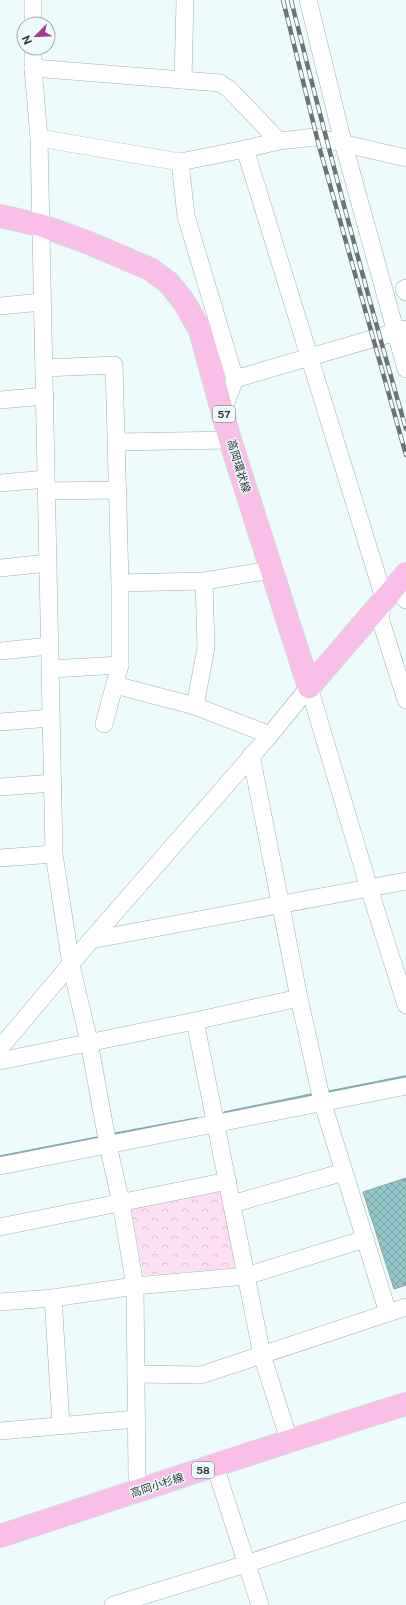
<svg xmlns="http://www.w3.org/2000/svg" width="406" height="1605" font-family="'Public Sans','Noto Sans JP',sans-serif">
  <style>
    .park { fill: url(#park-crowns) }
    .lines { fill: none; stroke-linecap: round; stroke-linejoin: round }
    .stream { stroke: #7caeb0; stroke-width: 3.5 }
    .building { fill: url(#building-cross-hatch); stroke: #96a2a3 }
    .minor-casing { stroke: #a2aeae; stroke-width: 18 }
    .major-casing { stroke: #d6d7d7; stroke-width: 24 }
    .minor { stroke: #fff; stroke-width: 17 }
    .major { stroke: #f9bfe8; stroke-width: 22 }
    .rail-casing { stroke: #6c7374; stroke-width: 4.5 }
    .rail { stroke: #eefbfc; stroke-width: 3; stroke-dasharray: 9; stroke-linecap: butt }
    .labels { text-anchor: middle; dominant-baseline: central; stroke-width: 3; stroke-linejoin: round; paint-order: stroke }
    .shield { fill: #eefbfc; stroke: #6a7171; stroke-width: 1 }
    .shield-label { font-size: 10px; font-weight: bold; fill: #313636 }
    .street-label { font-size: 11px; fill: #313636; stroke: #eefbfc }
  </style>
  <defs>
    <pattern id="park-crowns" width="20" height="18" patternUnits="userSpaceOnUse"><rect width="20" height="18" fill="#fedef3"/><path d="M2 6a3 3 0 1 1 6 0M12 15a3 3 0 1 1 6 0" fill="none" stroke="#dabfd1"/></pattern>
    <pattern id="building-cross-hatch" width="8" height="8" patternUnits="userSpaceOnUse"><rect width="8" height="8" fill="#94c7c9"/><path d="M0 0l8 8M0 8l8-8" fill="none" stroke="#79a2a4"/></pattern>
  </defs>
  <rect width="100%" height="100%" fill="#eefbfc"/>
  <!-- park -->
  <polygon class="park" points="222,1188 235,1268 143,1275 131,1206"/>
  <g class="lines">
    <!-- stream -->
    <g class="stream">
      <polyline points="325,1093 406,1077"/>
      <polyline points="225,1113 317,1094"/>
      <polyline points="111,1135 197,1119"/>
      <polyline points="0,1157 103,1137"/>
    </g>
  </g>
  <!-- building -->
  <polygon class="building" points="406,1178 406,1285 394,1289 363,1192"/>
  <g class="lines">
    <!-- minor casing -->
    <g class="minor-casing">
      <g id="minor">
        <polyline points="308,0 343,142 406,369"/>
        <polyline points="33,24 33,0"/>
        <polyline points="33,48 33,68 39,138 54,854 71,965 89,1042 108,1145 121,1203 135,1286 137,1476 141,1490"/>
        <polyline points="33,68 220,83 229,89 279,141"/>
        <polyline points="183,80 185,0"/>
        <polyline points="39,138 180,162 245,149 279,141 315,137 406,158"/>
        <polyline points="245,149 384,598 380,618 406,700"/>
        <polyline points="180,162 186,216 235,379 223,410"/>
        <polyline points="406,288 404,289 406,292"/>
        <polyline points="0,306 42,302"/>
        <polyline points="44,368 114,365 120,583 120,665 104,724"/>
        <polyline points="235,379 406,329"/>
        <polyline points="0,400 45,396"/>
        <polyline points="117,442 230,440"/>
        <polyline points="0,483 46,479"/>
        <polyline points="46,491 118,490"/>
        <polyline points="0,568 48,563"/>
        <polyline points="120,583 204,581 271,570"/>
        <polyline points="395,586 406,600"/>
        <polyline points="0,651 50,646"/>
        <polyline points="51,669 120,665"/>
        <polyline points="115,685 195,706 270,735"/>
        <polyline points="309,687 369,888 406,1005"/>
        <polyline points="195,706 206,648 204,581"/>
        <polyline points="0,722 51,718"/>
        <polyline points="251,755 299,998 322,1101 388,1313"/>
        <polyline points="0,787 53,783"/>
        <polyline points="0,858 54,854"/>
        <polyline points="91,940 406,881"/>
        <polyline points="195,1021 262,1355 289,1440"/>
        <polyline points="0,1048 91,940 270,735 309,687"/>
        <polyline points="0,1061 195,1021 299,998"/>
        <polyline points="0,1166 406,1086"/>
        <polyline points="232,1204 344,1172"/>
        <polyline points="0,1227 228,1181"/>
        <polyline points="53,1298 61,1424"/>
        <polyline points="0,1302 53,1298 135,1286 246,1276 365,1239"/>
        <polyline points="136,1374 201,1375 406,1307"/>
        <polyline points="0,1431 136,1419"/>
        <polyline points="215,1466 260,1605"/>
        <polyline points="113,1605 246,1564 406,1511"/>
      </g>
    </g>
    <!-- major casing -->
    <g class="major-casing">
      <g id="major">
        <polyline points="0,216 40,225 89,243 150,269 169,283 184,302 200,330 230,440 309,687"/>
        <polyline points="309,687 406,574"/>
        <path d="M0 1536C135 1492 270 1446 406 1404"/>
      </g>
    </g>
    <!-- minor -->
    <use href="#minor" class="minor"/>
    <!-- major -->
    <use href="#major" class="major"/>
    <!-- rail casing -->
    <g class="rail-casing">
      <g id="rail">
        <polyline points="283,0 319,146 406,455"/>
        <path d="M291 0C327 144 365 287 406 429"/>
      </g>
    </g>
    <!-- rail -->
    <use href="#rail" class="rail"/>
  </g>
  <g class="labels">
    <!-- shield labels -->
    <g class="shield">
      <rect x="213" y="406" width="22" height="16" rx="3"/>
      <rect x="192" y="1462" width="22" height="16" rx="3"/>
    </g>
    <g class="shield-label">
      <text x="224" y="414">57</text>
      <text x="203" y="1470">58</text>
    </g>
    <!-- street labels -->
    <g class="street-label">
      <text transform="translate(239 466) rotate(73)">高岡環状線</text>
      <text transform="translate(157 1485) rotate(-18)">高岡小杉線</text>
    </g>
  </g>
  <!-- north arrow -->
  <g transform="translate(36 36) rotate(246)"><circle r="19" fill="#eefbfc" stroke="#a2acad"/>
  <path d="M0-3L7 15L0 10L-7 15Z" fill="#ab3790"/>
  <text y="-6" font-size="11" font-weight="bold" text-anchor="middle" fill="#313636">N</text>
  </g>
</svg>
